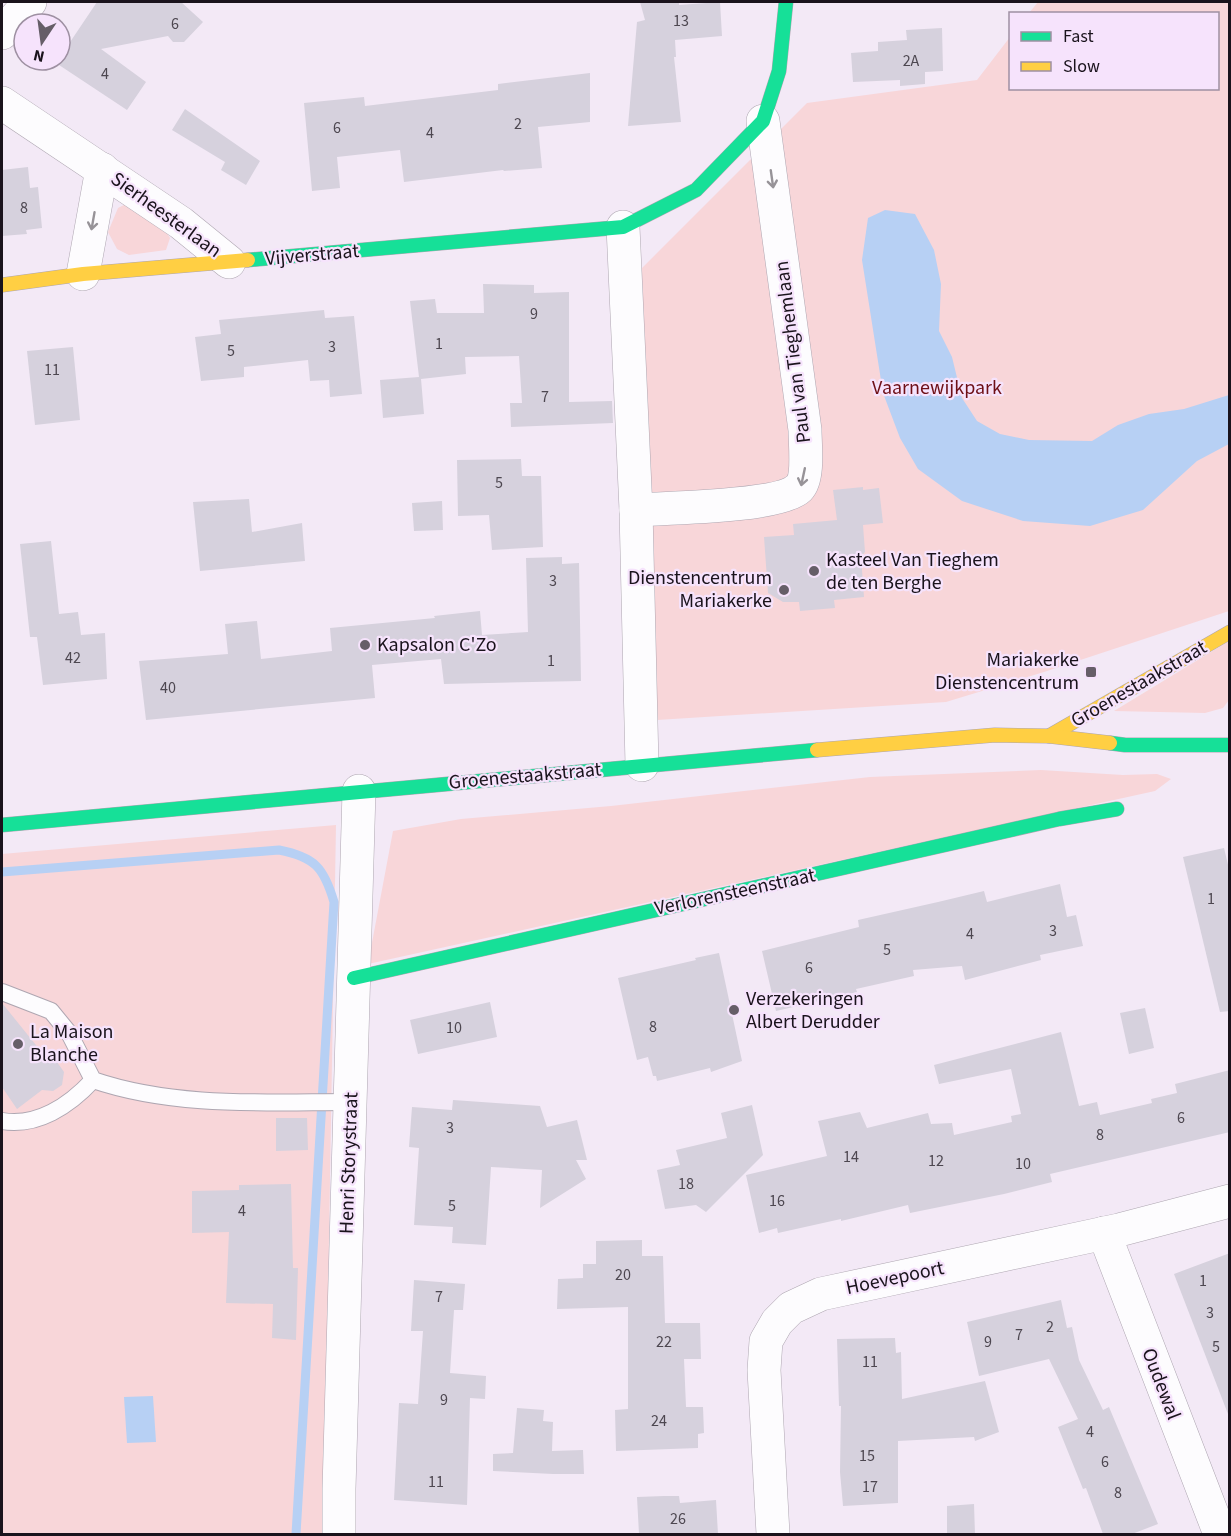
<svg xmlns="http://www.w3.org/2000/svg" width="1231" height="1536" font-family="'Source Sans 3',sans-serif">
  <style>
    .green { fill: #f8d6d9 }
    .water { fill: #b7d0f4 }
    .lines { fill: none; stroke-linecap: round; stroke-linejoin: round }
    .stream { stroke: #b7d0f4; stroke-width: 9 }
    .building { fill: #d6d1dd }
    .lane-casing { stroke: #aea6b1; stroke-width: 18 }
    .street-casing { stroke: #aea6b1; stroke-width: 34 }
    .fast-casing { stroke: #aea6b1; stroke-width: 15 }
    .slow-casing { stroke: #aea6b1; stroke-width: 15 }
    .lane { stroke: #fdfcfe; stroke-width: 16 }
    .street { stroke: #fdfcfe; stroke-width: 33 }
    .fast { stroke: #16e098; stroke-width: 14 }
    .slow { stroke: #ffcf43; stroke-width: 14 }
    .oneway { stroke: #979398 }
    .poi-dot { fill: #665e68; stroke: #f6e3fc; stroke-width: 2 }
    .labels { text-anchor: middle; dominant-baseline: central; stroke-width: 4.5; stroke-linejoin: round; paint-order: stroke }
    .number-label { font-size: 16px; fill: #4d4750 }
    .street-label { font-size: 20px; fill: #1a131c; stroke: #f6e3fc }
    .park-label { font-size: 20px; fill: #6e1017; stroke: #f6e3fc }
    .poi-label { font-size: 20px; fill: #1a131c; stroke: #f6e3fc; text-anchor: start }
  </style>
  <rect width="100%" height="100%" fill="#f3e9f6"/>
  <!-- green -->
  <g class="green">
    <polygon points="1038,2 1229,2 1229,611 1044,672 946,702 657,720 646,521 642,268 807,103 977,80 1010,37 1010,88 1218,88 1218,14 1029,13"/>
    <polygon points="132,201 163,226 170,238 166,250 129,255 117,249 108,232 118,208"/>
    <polygon points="1229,641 1229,700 1223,708 1205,713 1114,711"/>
    <polygon points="1041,770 1123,775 1157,774 1171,779 1155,791 368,964 393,831 461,819 611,806 870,777"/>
    <polygon points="336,825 324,1534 2,1534 2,854"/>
  </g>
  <!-- water -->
  <g class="water">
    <polygon points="885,210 915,214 934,250 941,284 939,331 952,357 962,398 977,421 1000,434 1029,440 1092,441 1118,425 1149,414 1184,409 1229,395 1229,444 1197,461 1143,510 1090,526 1023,521 962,501 918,469 900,438 883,393 862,260 868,218"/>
    <polygon points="153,1396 156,1442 127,1443 124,1397"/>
  </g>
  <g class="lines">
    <!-- stream -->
    <path class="stream" d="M2 872 279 850C315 857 324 868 334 902L296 1534"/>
  </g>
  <!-- building -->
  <g class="building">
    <polygon points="97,2 181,2 203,22 184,42 173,42 168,36 101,49 146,82 127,110 56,63"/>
    <polygon points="640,2 679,2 679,5 720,2 722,36 675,40 676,57 674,57 681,122 628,126 637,22 645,20"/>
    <polygon points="942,28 943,71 925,72 925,84 900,86 900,80 853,82 851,53 878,51 878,42 907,40 906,30"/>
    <polygon points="590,73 590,122 538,127 542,168 504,171 503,170 404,182 400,150 337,157 340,188 312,191 304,103 364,97 365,106 498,90 498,84"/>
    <polygon points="185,109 260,161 246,185 221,170 225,162 172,130"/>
    <polygon points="28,167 30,188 38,187 42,228 26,230 27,234 2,236 2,170"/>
    <polygon points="483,284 534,285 534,293 569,292 569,402 612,401 613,423 511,427 510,403 522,403 519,356 465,357 466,374 421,379 424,414 383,418 380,380 419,377 410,301 435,299 437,313 484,313"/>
    <polygon points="324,310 325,318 354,316 362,394 330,397 329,380 310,381 308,360 244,367 244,377 201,381 195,337 221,334 219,320"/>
    <polygon points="73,347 80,420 35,425 27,351"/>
    <polygon points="521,459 522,476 541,476 543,547 492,550 489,515 458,516 457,460"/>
    <polygon points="863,487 863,490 879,488 883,523 863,525 865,552 861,557 864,597 834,600 835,608 800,611 799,602 783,602 768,593 764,537 794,535 793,524 837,520 833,490"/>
    <polygon points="249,499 252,532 302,523 305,561 200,571 193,502"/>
    <polygon points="442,501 443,530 414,531 412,503"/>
    <polygon points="51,541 59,614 78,612 81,635 105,633 107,679 43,685 37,637 30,637 20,544"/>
    <polygon points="562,557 562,564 579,563 581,681 444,684 441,659 372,665 375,698 146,720 139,661 228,654 225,624 257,621 261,659 332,651 330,628 435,618 434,616 480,611 482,635 528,632 526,558"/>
    <polygon points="1224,848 1230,873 1230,1011 1220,1012 1183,857"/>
    <polygon points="1060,884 1067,917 1076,915 1083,946 1040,955 1041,960 965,980 962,966 913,970 914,976 856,989 857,992 776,1011 762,951 859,927 858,920 938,902 984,891 987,902"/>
    <polygon points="719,953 742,1061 711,1072 710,1068 657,1081 656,1076 653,1076 648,1057 637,1060 618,978 696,960 695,958"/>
    <polygon points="490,1002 497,1037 418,1054 410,1020"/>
    <polygon points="2,1003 48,1060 57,1062 64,1072 62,1085 53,1091 42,1090 17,1109 2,1087"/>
    <polygon points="1145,1008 1154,1048 1129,1054 1120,1013"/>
    <polygon points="1061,1032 1079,1106 1097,1102 1100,1115 1152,1103 1151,1099 1177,1093 1175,1084 1230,1070 1230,1132 1050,1174 1052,1182 1004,1194 910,1213 908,1205 841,1221 841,1219 778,1233 777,1228 759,1233 746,1175 827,1156 818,1121 860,1112 867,1128 928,1113 931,1124 952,1123 954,1135 1012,1122 1011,1116 1021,1114 1011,1069 939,1084 934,1065"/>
    <polygon points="453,1100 540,1106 547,1127 577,1120 587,1160 576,1160 586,1179 540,1208 542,1170 491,1167 486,1245 452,1243 453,1227 414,1225 419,1148 409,1147 412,1107 452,1110"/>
    <polygon points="752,1105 763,1155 706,1212 696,1205 665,1209 657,1170 680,1165 676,1150 727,1138 721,1113"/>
    <polygon points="276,1118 307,1118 308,1150 276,1151"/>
    <polygon points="291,1184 293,1268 298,1268 296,1340 272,1338 273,1304 226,1303 229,1232 192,1233 192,1191 239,1190 239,1185"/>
    <polygon points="642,1240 642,1256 663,1256 665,1323 700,1323 701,1359 684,1359 686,1407 703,1407 704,1433 698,1434 698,1448 616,1451 615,1410 628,1409 628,1307 557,1309 558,1279 583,1278 583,1264 596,1264 596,1241"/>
    <polygon points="1230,1253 1230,1414 1228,1414 1174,1274"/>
    <polygon points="414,1280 465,1284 463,1310 454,1310 450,1373 486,1376 485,1399 470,1398 467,1505 394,1500 399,1403 418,1404 423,1331 411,1331"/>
    <polygon points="1061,1300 1067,1328 1072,1327 1079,1360 1103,1410 1109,1407 1158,1524 1132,1534 1103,1534 1086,1488 1083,1489 1058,1427 1078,1419 1049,1359 979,1376 967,1322"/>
    <polygon points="895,1338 896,1353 901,1352 902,1399 985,1381 999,1432 975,1441 974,1437 898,1441 898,1503 843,1506 840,1472 841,1406 839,1406 837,1339"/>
    <polygon points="517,1408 544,1410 543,1421 553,1422 552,1451 583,1450 584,1474 553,1474 493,1471 493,1454 513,1453"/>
    <polygon points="664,1496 679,1496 680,1503 716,1500 718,1534 639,1534 637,1497"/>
    <polygon points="974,1504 975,1534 947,1534 947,1506"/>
  </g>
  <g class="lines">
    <!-- lane casing -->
    <g class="lane-casing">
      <g id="lane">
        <path d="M2 992 51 1011 69 1033 93 1080C175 1108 266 1102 351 1102"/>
        <path d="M2 1121C37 1127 69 1106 93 1080"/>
      </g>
    </g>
    <!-- street casing -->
    <g class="street-casing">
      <g id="street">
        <polyline points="2,33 30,2"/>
        <polyline points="2,103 181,223 229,262"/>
        <polyline points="623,227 636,510 642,765"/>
        <polyline points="83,274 102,169"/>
        <path d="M636 510C666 508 780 507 799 488 809 478 805 444 805 430L763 121"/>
        <polyline points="1104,1233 1220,1534"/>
        <polyline points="339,1534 339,1489 359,791"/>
        <polyline points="773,1534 764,1370 766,1341 777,1322 791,1308 821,1294 1119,1230 1230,1201"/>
      </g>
    </g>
    <!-- fast casing -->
    <g class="fast-casing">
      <g id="fast">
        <polyline points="248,260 623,227 696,190 763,121 779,71 786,2"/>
        <polyline points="1110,743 1125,745 1230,745"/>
        <polyline points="2,825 817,750"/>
        <polyline points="354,978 1059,819 1117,809"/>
      </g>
    </g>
    <!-- slow casing -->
    <g class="slow-casing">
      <g id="slow">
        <polyline points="2,285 83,274 248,260"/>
        <polyline points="1049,736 1230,632"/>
        <polyline points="817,750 995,735 1049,736 1110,743"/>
      </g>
    </g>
    <!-- lane -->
    <use href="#lane" class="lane"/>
    <!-- street -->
    <use href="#street" class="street"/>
    <!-- fast -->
    <use href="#fast" class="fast"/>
    <!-- slow -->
    <use href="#slow" class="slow"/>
  </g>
  <!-- one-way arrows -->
  <defs><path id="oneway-shaft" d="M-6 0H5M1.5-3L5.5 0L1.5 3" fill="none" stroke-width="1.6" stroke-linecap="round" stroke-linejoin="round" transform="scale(1.5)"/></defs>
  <g class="oneway">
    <use href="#oneway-shaft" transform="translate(772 179) rotate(82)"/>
    <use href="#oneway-shaft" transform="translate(93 221) rotate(100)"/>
    <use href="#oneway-shaft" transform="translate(803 477) rotate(102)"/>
  </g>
  <!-- markers -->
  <g class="poi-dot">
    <circle cx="814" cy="571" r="6"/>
    <circle cx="784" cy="590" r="6"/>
    <circle cx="365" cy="645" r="6"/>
    <rect x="1085" y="666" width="12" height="12" rx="3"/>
    <circle cx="734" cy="1010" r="6"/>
    <circle cx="18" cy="1044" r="6"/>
  </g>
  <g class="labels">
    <!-- number labels -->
    <g class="number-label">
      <text x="681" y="21">13</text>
      <text x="175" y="24">6</text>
      <text x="911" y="61">2A</text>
      <text x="105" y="74">4</text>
      <text x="518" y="124">2</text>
      <text x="337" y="128">6</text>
      <text x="430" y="133">4</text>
      <text x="24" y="208">8</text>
      <text x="534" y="314">9</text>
      <text x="439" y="344">1</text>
      <text x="332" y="347">3</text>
      <text x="231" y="351">5</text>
      <text x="52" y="370">11</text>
      <text x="545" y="397">7</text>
      <text x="499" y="483">5</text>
      <text x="553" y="581">3</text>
      <text x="73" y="658">42</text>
      <text x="551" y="661">1</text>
      <text x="168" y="688">40</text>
      <text x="1211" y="899">1</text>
      <text x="1053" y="931">3</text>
      <text x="970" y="934">4</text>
      <text x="887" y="950">5</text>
      <text x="809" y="968">6</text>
      <text x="653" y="1027">8</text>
      <text x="454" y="1028">10</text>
      <text x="1181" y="1118">6</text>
      <text x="450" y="1128">3</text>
      <text x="1100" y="1135">8</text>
      <text x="851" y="1157">14</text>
      <text x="936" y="1161">12</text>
      <text x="1023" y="1164">10</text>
      <text x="686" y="1184">18</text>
      <text x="777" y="1201">16</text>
      <text x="452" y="1206">5</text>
      <text x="242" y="1211">4</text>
      <text x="623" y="1275">20</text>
      <text x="1203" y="1281">1</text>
      <text x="439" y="1297">7</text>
      <text x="1210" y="1313">3</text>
      <text x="1050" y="1327">2</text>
      <text x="1019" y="1335">7</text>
      <text x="664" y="1342">22</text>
      <text x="988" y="1342">9</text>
      <text x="1216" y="1347">5</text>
      <text x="870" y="1362">11</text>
      <text x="444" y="1400">9</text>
      <text x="659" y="1421">24</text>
      <text x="1090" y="1432">4</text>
      <text x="867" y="1456">15</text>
      <text x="1105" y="1462">6</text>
      <text x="436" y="1482">11</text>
      <text x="870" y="1487">17</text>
      <text x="1118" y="1493">8</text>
      <text x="678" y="1519">26</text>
    </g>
    <!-- street labels -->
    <g class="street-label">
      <text transform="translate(166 215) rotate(36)">Sierheesterlaan</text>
      <text transform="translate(312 255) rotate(-5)">Vijverstraat</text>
      <text transform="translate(793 352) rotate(-97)">Paul van Tieghemlaan</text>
      <text transform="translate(1139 684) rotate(-30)">Groenestaakstraat</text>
      <text transform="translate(525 776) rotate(-5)">Groenestaakstraat</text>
      <text transform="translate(735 892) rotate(-12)">Verlorensteenstraat</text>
      <text transform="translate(349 1163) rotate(-88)">Henri Storystraat</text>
      <text transform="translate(895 1278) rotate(-12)">Hoevepoort</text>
      <text transform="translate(1161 1384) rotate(69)">Oudewal</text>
    </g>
    <!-- park labels -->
    <g class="park-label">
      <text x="937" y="388">Vaarnewijkpark</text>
    </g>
    <!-- poi labels -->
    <g class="poi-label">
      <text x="826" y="560">Kasteel Van Tieghem<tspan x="826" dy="23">de ten Berghe</tspan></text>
      <text x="772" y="578" text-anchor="end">Dienstencentrum<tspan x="772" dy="23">Mariakerke</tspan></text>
      <text x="377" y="645">Kapsalon C'Zo</text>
      <text x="1079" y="660" text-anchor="end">Mariakerke<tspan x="1079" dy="23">Dienstencentrum</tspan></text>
      <text x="746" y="999">Verzekeringen<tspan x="746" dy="23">Albert Derudder</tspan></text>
      <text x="30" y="1032">La Maison<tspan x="30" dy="23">Blanche</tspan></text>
    </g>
  </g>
  <!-- border -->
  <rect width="1231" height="1536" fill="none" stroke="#1a131c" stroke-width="6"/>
  <!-- legend -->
  <rect x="1009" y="12" width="210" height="78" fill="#f6e3fc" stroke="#9e90a2" stroke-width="1.5"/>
  <rect x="1021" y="32" width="30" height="9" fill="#16e098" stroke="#9e90a2" stroke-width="1.5"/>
  <text x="1063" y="42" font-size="18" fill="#1a131c">Fast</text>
  <rect x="1021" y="62" width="30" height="9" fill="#ffcf43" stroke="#9e90a2" stroke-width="1.5"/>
  <text x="1063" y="72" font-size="18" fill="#1a131c">Slow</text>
  <!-- north arrow -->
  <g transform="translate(42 42) rotate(193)"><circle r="28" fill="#f6e3fc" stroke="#9e90a2" stroke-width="1.5"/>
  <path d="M0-4.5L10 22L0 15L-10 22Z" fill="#665e68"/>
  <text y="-9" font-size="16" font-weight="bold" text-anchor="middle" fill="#1a131c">N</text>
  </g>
</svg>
